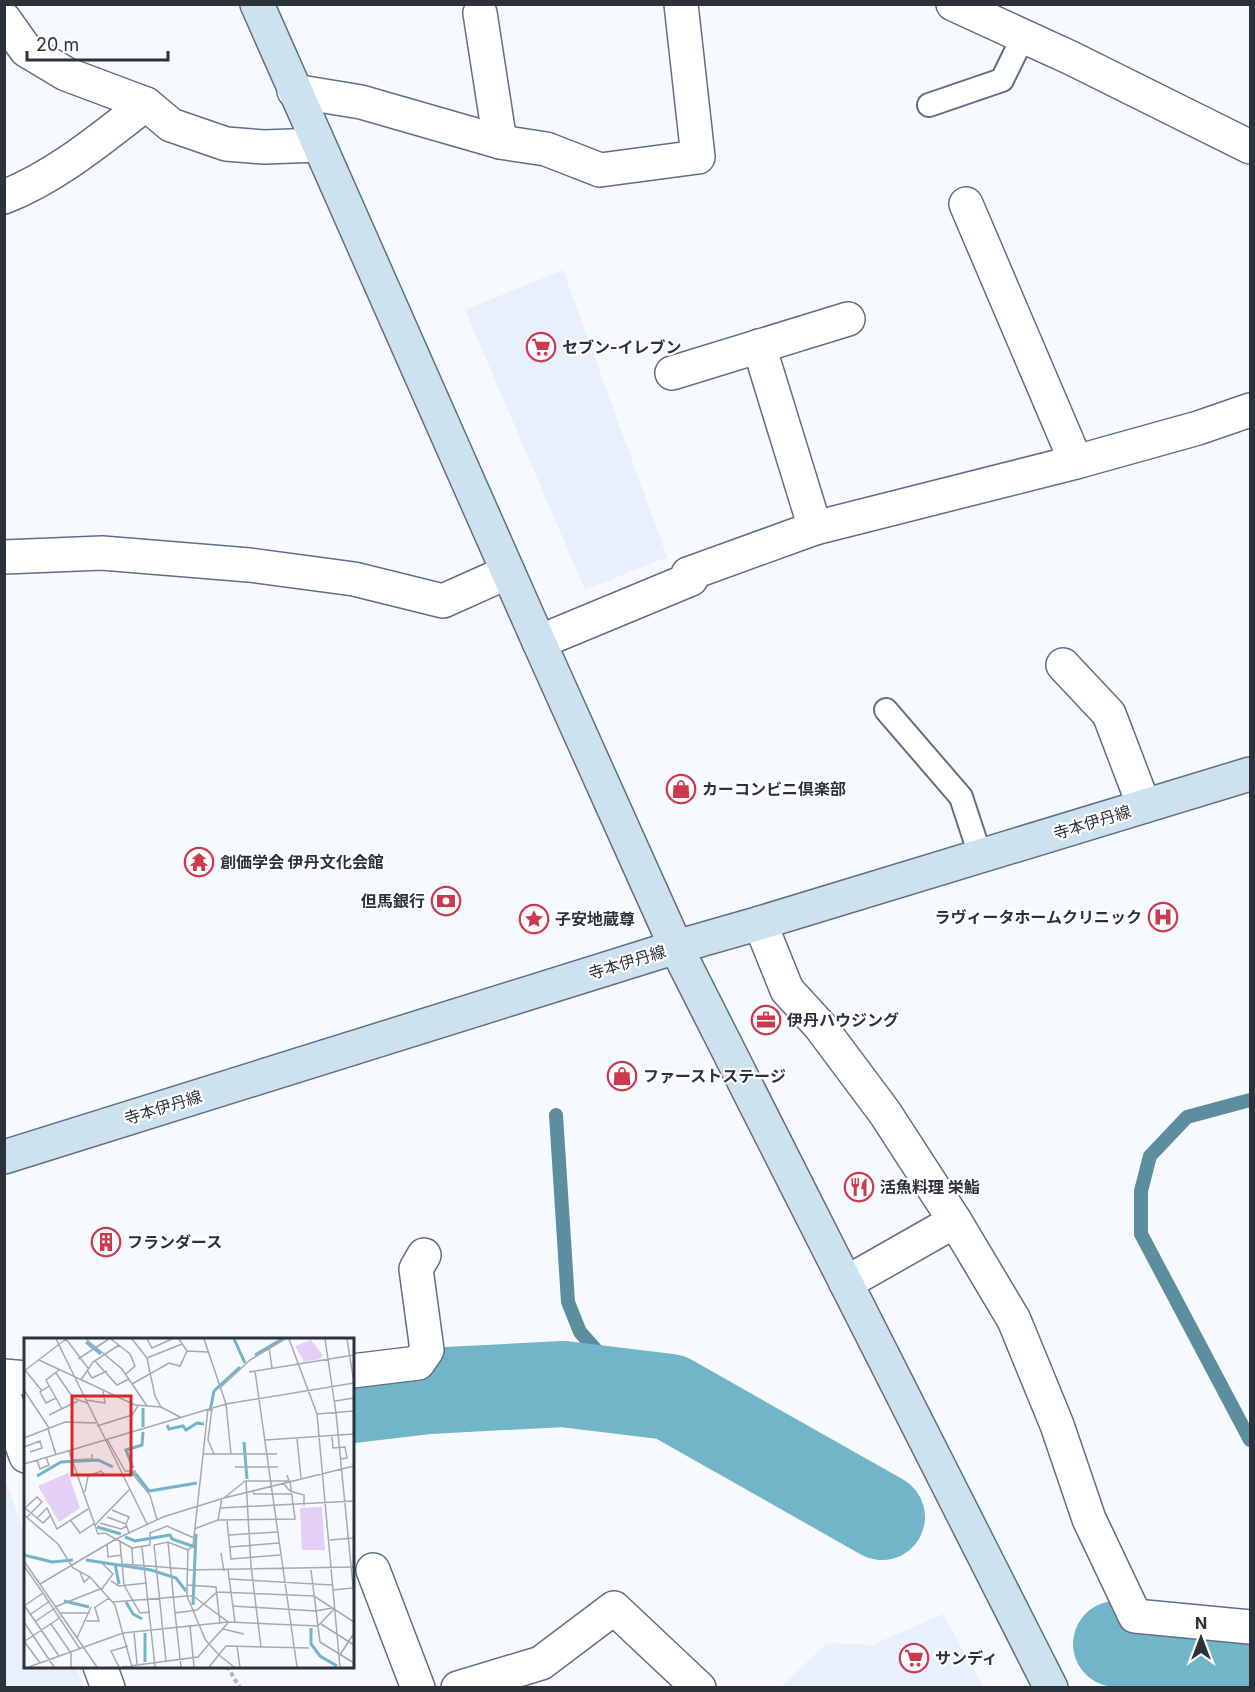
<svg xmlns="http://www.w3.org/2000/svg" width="1255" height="1692" font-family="Inter,'Noto Sans JP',sans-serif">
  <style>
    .built { fill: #e8effd }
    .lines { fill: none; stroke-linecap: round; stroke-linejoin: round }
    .stream { stroke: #5d8e9f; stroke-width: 14 }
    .river { stroke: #72b5c9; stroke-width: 86 }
    .lane-casing { stroke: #626e85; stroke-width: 26 }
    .street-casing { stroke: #626e85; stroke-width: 36 }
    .secondary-casing { stroke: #626e85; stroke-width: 36 }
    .path { stroke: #b1b5bb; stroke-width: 4; stroke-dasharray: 4.5 3; stroke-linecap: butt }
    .lane { stroke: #fff; stroke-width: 22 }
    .street { stroke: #fff; stroke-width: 33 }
    .secondary { stroke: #cde2f0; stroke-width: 33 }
    .labels { text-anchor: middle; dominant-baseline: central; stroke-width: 4.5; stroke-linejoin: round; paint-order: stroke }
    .poi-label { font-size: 16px; font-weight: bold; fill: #2c323c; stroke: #fff; text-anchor: start }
    .street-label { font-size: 16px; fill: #2c323c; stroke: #fff }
    .inset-river { fill: none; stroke: #72b5c9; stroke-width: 3 }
    .inset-road { fill: none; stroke: #a5a9b0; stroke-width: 1.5 }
    .view { fill: #d62828; fill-opacity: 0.15; stroke: #d62828; stroke-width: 3 }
    .inset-edge { fill: none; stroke: #2c323c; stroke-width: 3 }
  </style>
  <rect width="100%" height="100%" fill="#f6f9fe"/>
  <!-- built -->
  <g class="built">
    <polygon points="563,270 667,557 585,590 465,310"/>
    <polygon points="5,1479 25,1535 26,1666 76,1667 84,1687 5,1687"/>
    <polygon points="943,1614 983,1687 781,1687 827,1643 872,1645"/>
  </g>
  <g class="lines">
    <!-- stream -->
    <g class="stream">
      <polyline points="1250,1100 1187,1117 1150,1156 1141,1191 1141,1234 1250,1440"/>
      <polyline points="556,1115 568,1302 580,1332 604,1359 670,1397"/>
    </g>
    <!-- river -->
    <g class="river">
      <polyline points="352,1400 428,1391 563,1384 670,1397 882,1517"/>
      <polyline points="1116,1644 1250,1658"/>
    </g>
    <!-- lane casing -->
    <g class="lane-casing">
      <g id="lane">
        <polyline points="929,105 1002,80 1023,37"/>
        <polyline points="886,710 961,797 980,855"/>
      </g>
    </g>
    <!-- street casing -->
    <g class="street-casing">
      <g id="street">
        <polyline points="953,4 1071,58 1250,147"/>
        <polyline points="480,13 500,142"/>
        <polyline points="4,19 26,50 66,74 146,104 171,125 226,144 264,147 319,145"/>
        <polyline points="294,91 361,102 500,142 546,149 600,170 698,157 681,4"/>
        <path d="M4 197C57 176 102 138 146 104"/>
        <polyline points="966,204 1076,462"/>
        <polyline points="759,346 815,528"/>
        <polyline points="672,373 848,319"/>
        <polyline points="4,557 102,553 249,565 354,579 443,601 508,572"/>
        <polyline points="539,642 691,579 688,574 815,528 1076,462 1198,428 1250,410"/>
        <polyline points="1063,665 1109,714 1144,806"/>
        <polyline points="760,923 787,990 820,1026 885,1113 955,1221 1014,1320 1057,1425 1089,1519 1135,1616 1250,1627"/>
        <polyline points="846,1283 955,1221"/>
        <polyline points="352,1371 418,1363 427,1350 416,1269 424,1255"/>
        <polyline points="4,1376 26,1378"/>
        <polyline points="4,1396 26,1456"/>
        <polyline points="373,1570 418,1688"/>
        <polyline points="100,1666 108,1688"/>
        <polyline points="458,1688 541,1663 614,1608 699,1688"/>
      </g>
    </g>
    <!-- secondary casing -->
    <g class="secondary-casing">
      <g id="secondary">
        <polyline points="257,4 539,642 676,947 1051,1688"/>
        <polyline points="4,1157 676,947 760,923 1250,774"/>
      </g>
    </g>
    <!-- path -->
    <polyline class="path" points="227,1666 240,1688"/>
    <!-- lane -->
    <use href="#lane" class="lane"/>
    <!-- street -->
    <use href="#street" class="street"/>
    <!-- secondary -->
    <use href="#secondary" class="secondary"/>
  </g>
  <!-- icons -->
  <defs>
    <g id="supermarket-ring" transform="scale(1.5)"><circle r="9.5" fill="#fff" stroke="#cb3a4f" stroke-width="1.5"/><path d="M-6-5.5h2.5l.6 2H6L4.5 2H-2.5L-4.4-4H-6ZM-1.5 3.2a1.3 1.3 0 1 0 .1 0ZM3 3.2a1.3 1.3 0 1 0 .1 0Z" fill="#cb3a4f"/></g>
    <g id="shop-ring" transform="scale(1.5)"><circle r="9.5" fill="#fff" stroke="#cb3a4f" stroke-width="1.5"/><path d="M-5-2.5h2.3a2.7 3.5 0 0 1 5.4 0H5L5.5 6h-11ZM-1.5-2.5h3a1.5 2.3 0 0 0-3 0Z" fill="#cb3a4f"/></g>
    <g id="temple-ring" transform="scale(1.5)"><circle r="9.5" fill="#fff" stroke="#cb3a4f" stroke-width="1.5"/><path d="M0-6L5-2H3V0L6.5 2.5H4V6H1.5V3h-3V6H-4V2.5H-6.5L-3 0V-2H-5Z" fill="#cb3a4f"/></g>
    <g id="bank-ring" transform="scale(1.5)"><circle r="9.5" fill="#fff" stroke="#cb3a4f" stroke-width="1.5"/><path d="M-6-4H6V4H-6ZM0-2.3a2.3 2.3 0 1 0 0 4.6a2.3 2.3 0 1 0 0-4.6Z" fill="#cb3a4f"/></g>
    <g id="hospital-ring" transform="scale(1.5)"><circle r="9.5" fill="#fff" stroke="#cb3a4f" stroke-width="1.5"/><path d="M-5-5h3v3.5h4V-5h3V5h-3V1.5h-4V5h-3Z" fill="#cb3a4f"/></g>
    <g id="sight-ring" transform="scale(1.5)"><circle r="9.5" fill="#fff" stroke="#cb3a4f" stroke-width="1.5"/><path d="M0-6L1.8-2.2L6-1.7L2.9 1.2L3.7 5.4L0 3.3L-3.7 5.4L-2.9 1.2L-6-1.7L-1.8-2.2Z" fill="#cb3a4f"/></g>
    <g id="office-ring" transform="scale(1.5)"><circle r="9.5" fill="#fff" stroke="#cb3a4f" stroke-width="1.5"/><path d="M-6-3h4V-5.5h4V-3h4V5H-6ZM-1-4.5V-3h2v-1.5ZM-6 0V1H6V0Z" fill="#cb3a4f"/></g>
    <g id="restaurant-ring" transform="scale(1.5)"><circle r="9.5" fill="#fff" stroke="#cb3a4f" stroke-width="1.5"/><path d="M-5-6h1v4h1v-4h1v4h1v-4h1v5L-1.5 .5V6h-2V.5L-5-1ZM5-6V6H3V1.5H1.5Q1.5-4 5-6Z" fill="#cb3a4f"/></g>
    <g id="building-ring" transform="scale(1.5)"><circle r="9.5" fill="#fff" stroke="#cb3a4f" stroke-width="1.5"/><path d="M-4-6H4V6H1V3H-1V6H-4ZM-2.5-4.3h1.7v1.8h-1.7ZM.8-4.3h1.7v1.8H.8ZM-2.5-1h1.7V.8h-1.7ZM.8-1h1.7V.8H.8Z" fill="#cb3a4f"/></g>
  </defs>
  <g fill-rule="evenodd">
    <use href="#supermarket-ring" x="541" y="347"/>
    <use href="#shop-ring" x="681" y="789"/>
    <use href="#temple-ring" x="199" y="862"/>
    <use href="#bank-ring" x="446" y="901"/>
    <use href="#hospital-ring" x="1163" y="917"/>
    <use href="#sight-ring" x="534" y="919"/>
    <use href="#office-ring" x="766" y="1020"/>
    <use href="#shop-ring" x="622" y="1076"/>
    <use href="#restaurant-ring" x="859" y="1187"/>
    <use href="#building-ring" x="106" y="1242"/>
    <use href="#supermarket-ring" x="914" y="1658"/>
  </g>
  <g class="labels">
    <!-- poi labels -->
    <g class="poi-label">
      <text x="562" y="347">セブン-イレブン</text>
      <text x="702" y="789">カーコンビニ倶楽部</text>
      <text x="220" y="862">創価学会 伊丹文化会館</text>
      <text x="425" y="901" text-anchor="end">但馬銀行</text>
      <text x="1142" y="917" text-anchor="end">ラヴィータホームクリニック</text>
      <text x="555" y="919">子安地蔵尊</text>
      <text x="787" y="1020">伊丹ハウジング</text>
      <text x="643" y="1076">ファーストステージ</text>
      <text x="880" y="1187">活魚料理 栄鮨</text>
      <text x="127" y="1242">フランダース</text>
      <text x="935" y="1658">サンディ</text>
    </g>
    <!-- street labels -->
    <g class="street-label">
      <text transform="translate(1092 822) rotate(-17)">寺本伊丹線</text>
      <text transform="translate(627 962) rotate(-17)">寺本伊丹線</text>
      <text transform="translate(163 1107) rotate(-17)">寺本伊丹線</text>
    </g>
  </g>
  <!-- overview -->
  <g transform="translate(24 1338)">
    <rect width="330" height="330" fill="#f6f9fe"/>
    <path d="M287 2 299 17 296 21 280 24 271 8ZM44 135 56 170 35 184 14 148ZM298 169 301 212H278L276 170Z" fill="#e4cff7"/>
    <path class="inset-river" d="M210 1 221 25M62 4 77 16M231 17 258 1M186 73 190 53 216 29M143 87 145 91 159 88 162 92 173 85 180 86M119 89V70M220 104 223 141M109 130 102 112 118 107 119 94M107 135 112 136 125 153 173 145M13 138 37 124 74 122 89 129M73 189 97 196M101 199 111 203 146 197 148 201 171 209M0 217 28 224 49 222M62 222 127 232 152 240 162 253M91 226 95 246M40 263 65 269M102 264 109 276 118 281M169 267 172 196M287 290V306L296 318 313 328M121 295V324"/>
    <path class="inset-road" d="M32 1 123 186M42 1 64 30M62 1 98 31 123 68M87 1 106 16 111 28 102 36M108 1 123 20 131 58 137 69M123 1 128 10 148 1M155 1 163 13 184 14M180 1 202 66 207 116M265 1 293 76 316 329M301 1 312 75 330 258M323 1 330 45M245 9 248 30M123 20 158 6M54 21 85 1M15 22 111 67 137 69 156 79M71 23 93 47 105 41M1 32 18 53M35 32 22 42 38 71M63 32 68 40 83 33M0 33 42 1M231 33 273 329M225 34 330 17M32 35 49 60 63 65M57 42 69 24 95 7M108 46 145 25 156 28 163 13M25 48 16 54 22 65 32 60M197 49 226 22 261 1M0 52 25 90M62 62 81 65 79 53M311 63 330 60M188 70 184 102 190 116M184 71 169 208 164 212 163 247 192 249 196 286M293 76 330 73M25 77 54 63M73 88 108 77 114 68M24 91 32 117M308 99 309 110 321 109 323 120 317 121M0 100 41 84 72 85M83 101 101 133H112M273 101 277 140M241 102 330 96M0 109 16 103 18 110 6 114M45 113 74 196 81 195 108 210 109 228M179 116H253M13 122 16 131 25 127 22 119M48 122 68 121V116M0 126 202 66 330 45M211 129H254M107 134 126 157 133 182M259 145 266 153 280 157V168M229 152 230 156H267M61 154 64 138 77 133 81 137M200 160 221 143M196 170 330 163M88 172 105 179 102 186M0 177 34 206 49 230 66 239 91 267 108 329M3 179 18 164 13 159 1 170 19 185 27 177M83 179 102 186 105 195M13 180 23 170 33 191 64 171M194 182 198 160M47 183 56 195 71 185M203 183 207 221 256 217M76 185 97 191 103 188M71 187 105 152M170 191 194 182 271 181 266 143M205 197 253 194M306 202 330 200M96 204 100 247 116 275 126 274M144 204 151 275M83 206 84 219 97 217M118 209 131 329M206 209 255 205M108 210 126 207V195L143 188 170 200M197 215 200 233M0 223 73 329M76 223 89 236 77 252M98 226 163 231M0 228 19 255M163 232 330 229M204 232 211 284M287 232 296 304 330 325M56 234 60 244 66 239M205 241 308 247M87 243 95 248 123 245M16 246 92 201 139 179 200 160 330 128M309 252 329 250M89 264 163 258V247M0 267 35 318M0 268 19 255 56 311M208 268 292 273 308 270M31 269 76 251M70 270 85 260M37 275H66M7 276 26 263M12 283 31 270M62 283H75L71 270M0 284 30 329M27 286 47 315V329M297 286 330 307M166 288 170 329M199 291 220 296M110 294 113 326M53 300 67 269M0 303 16 325 5 329M1 303 37 279M213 308 216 329M237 309 227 228 222 143H265L263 137M316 317 330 295M142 323 130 207 144 204 164 212M16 325 99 295 204 284 294 288 310 271M95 329 87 313 104 308M98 329 174 319 185 306 203 286 204 284 169 258H163L181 301 183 304 185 306 195 317 210 329M157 329 151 275 173 272 193 254 290 258 330 284M185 329 202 308 285 310"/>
    <path class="view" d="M48 58H107V137H48Z"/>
    <rect width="330" height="330" class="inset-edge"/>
  </g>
  <!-- border -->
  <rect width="1255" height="1692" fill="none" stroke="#2c323c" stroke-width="12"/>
  <!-- north arrow -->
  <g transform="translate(1201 1638)" stroke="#ffffff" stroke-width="4.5" paint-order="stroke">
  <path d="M0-4.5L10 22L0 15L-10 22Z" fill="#2c323c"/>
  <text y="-9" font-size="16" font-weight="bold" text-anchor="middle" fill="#2c323c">N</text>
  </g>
  <!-- scale -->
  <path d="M27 51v9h141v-9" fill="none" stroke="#2c323c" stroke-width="3"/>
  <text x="36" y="51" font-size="18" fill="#2c323c" stroke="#ffffff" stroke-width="4.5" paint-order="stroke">20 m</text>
</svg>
